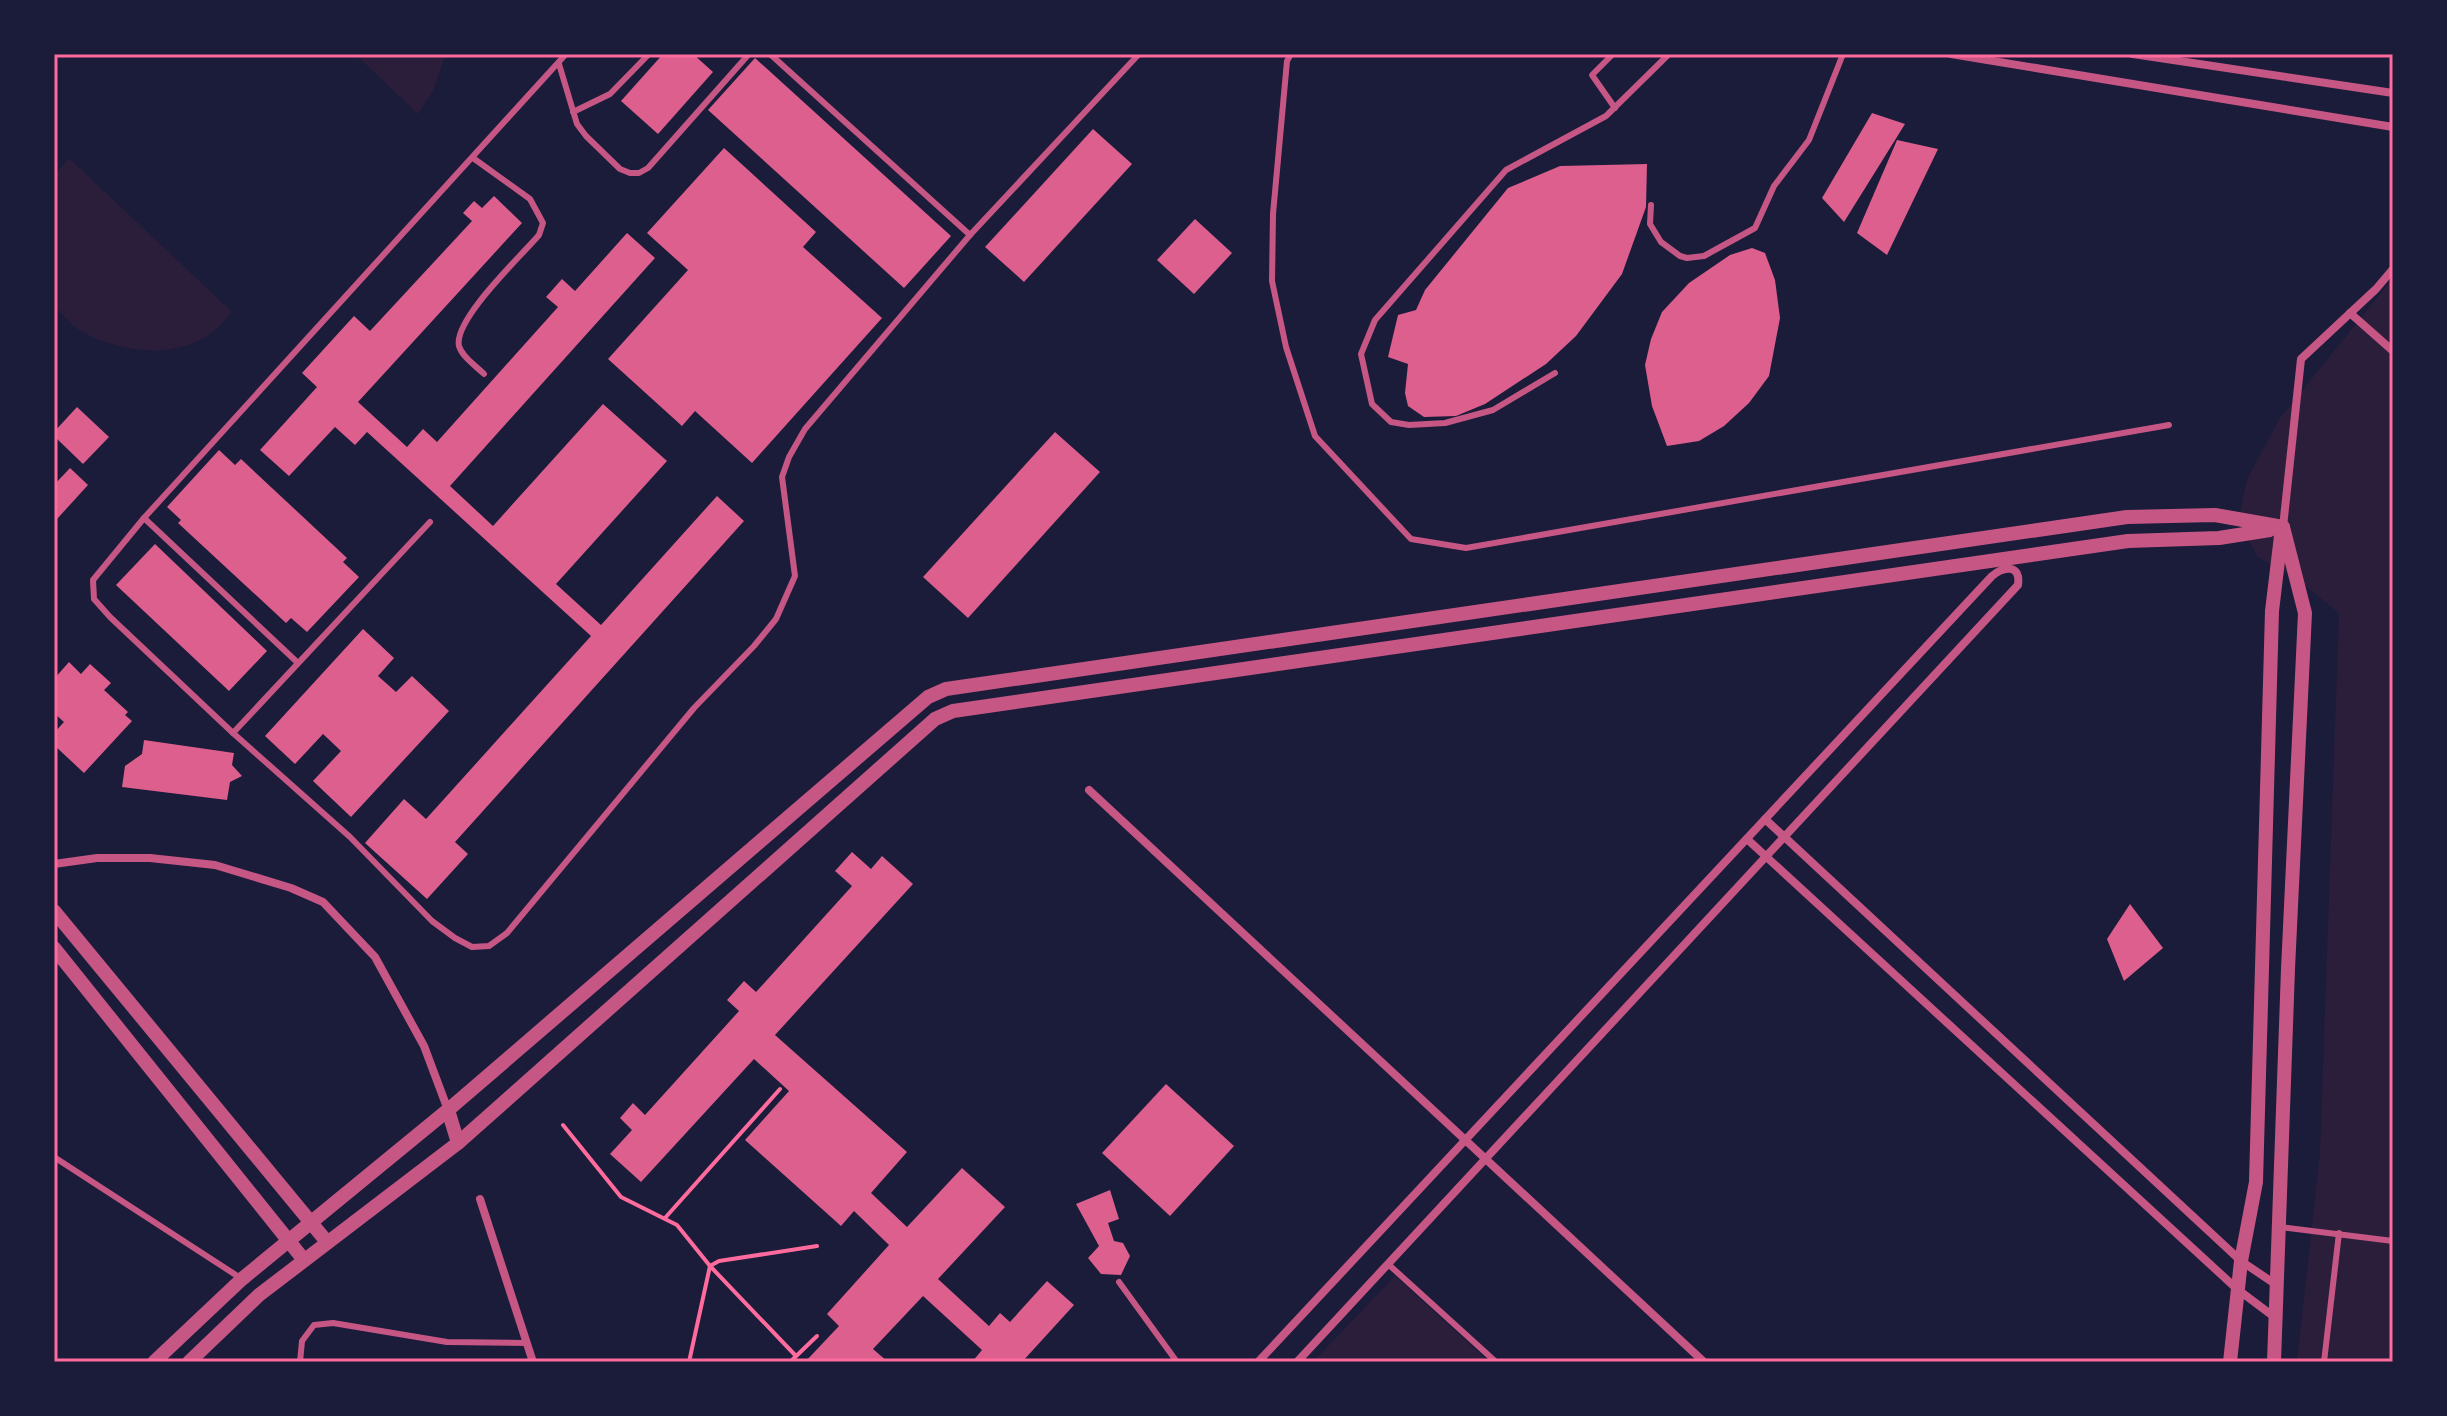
<svg xmlns="http://www.w3.org/2000/svg" width="2447" height="1416" font-family="'Noto Serif',serif">
  <style>
    .green { fill: #2a1e3b }
    .building { fill: #dd5f8e }
    .lines { fill: none; stroke-linecap: round; stroke-linejoin: round }
    .path { stroke: #ff6b9d; stroke-width: 4 }
    .service { stroke: #c65784; stroke-width: 6 }
    .minor { stroke: #c65784; stroke-width: 8 }
    .tertiary { stroke: #c65784; stroke-width: 14 }
    .neatline { fill: none; stroke: #ff6b9d; stroke-width: 3 }
  </style>
  <rect width="100%" height="100%" fill="#1b1b3a"/>
  <!-- green -->
  <g class="green">
    <polygon points="355,54 446,54 432,93 418,114"/>
    <path d="M69 158 232 312C227 318 221 325 215 330 179 361 119 353 81 331 71 325 62 314 54 306V176Z"/>
    <polygon points="2393,278 2393,1362 2297,1362 2320,1152 2339,613 2298,580 2258,557 2238,523 2247,479 2280,418"/>
    <polygon points="1395,1276 1489,1362 1313,1362"/>
  </g>
  <!-- building -->
  <g class="building">
    <polygon points="663,54 693,54 713,72 658,134 621,101"/>
    <polygon points="755,58 951,236 904,288 708,110"/>
    <polygon points="1872,113 1905,124 1844,222 1822,198"/>
    <polygon points="1093,129 1132,164 1024,282 985,247"/>
    <polygon points="1897,140 1938,149 1887,255 1857,233"/>
    <polygon points="724,148 816,232 803,247 882,318 752,463 695,411 682,426 608,359 688,270 647,233"/>
    <polygon points="1647,164 1646,207 1622,274 1576,336 1546,364 1485,404 1456,416 1424,417 1408,406 1405,393 1408,364 1388,357 1398,315 1416,310 1425,290 1508,188 1560,166"/>
    <polygon points="494,196 522,223 358,402 407,447 423,429 437,442 558,307 546,297 562,279 575,291 627,233 655,258 450,486 493,526 603,404 667,461 556,584 601,625 717,496 744,521 455,842 468,854 427,899 365,843 404,799 426,819 591,636 367,432 355,445 335,427 289,476 260,450 317,387 302,373 354,316 370,331 472,221 463,213 474,201 482,208"/>
    <polygon points="1195,219 1232,253 1194,294 1157,260"/>
    <polygon points="1752,248 1765,253 1775,280 1780,318 1769,376 1749,403 1724,426 1699,441 1667,446 1652,406 1645,365 1651,339 1662,312 1689,283 1730,255"/>
    <polygon points="77,407 109,437 83,464 54,436 54,432"/>
    <polygon points="1055,432 1100,472 968,618 923,577"/>
    <polygon points="219,450 235,465 241,459 347,558 343,562 359,577 307,632 291,618 286,623 178,523 181,520 167,507"/>
    <polygon points="70,468 88,485 57,519 54,517 54,485"/>
    <polygon points="155,544 267,651 229,691 116,585"/>
    <polygon points="363,629 394,658 378,676 396,692 412,676 449,711 351,817 313,781 341,751 323,734 295,764 265,736"/>
    <polygon points="69,662 81,674 90,664 111,683 104,690 128,712 125,715 132,721 84,773 54,745 54,733 64,722 54,713 54,679"/>
    <polygon points="144,740 234,753 232,765 242,776 230,782 227,800 122,787 125,766 142,754"/>
    <polygon points="852,852 871,869 882,856 913,884 775,1035 907,1152 871,1193 907,1227 962,1168 1005,1207 938,1279 989,1326 1000,1313 1010,1322 1047,1281 1074,1305 1022,1362 972,1362 982,1350 923,1296 873,1349 888,1362 805,1362 839,1326 827,1314 889,1245 854,1211 841,1226 745,1140 789,1091 754,1059 641,1182 610,1154 632,1130 620,1118 633,1103 645,1115 739,1011 727,1000 744,981 756,992 852,886 835,871"/>
    <polygon points="2130,904 2163,948 2124,981 2107,939"/>
    <polygon points="1166,1084 1234,1146 1170,1216 1102,1153"/>
    <polygon points="1110,1190 1119,1219 1108,1223 1114,1241 1123,1243 1130,1256 1121,1275 1101,1274 1088,1258 1099,1246 1076,1204"/>
  </g>
  <g class="lines">
    <!-- path -->
    <g class="path">
      <polyline points="563,1125 621,1197 677,1225 710,1266 795,1355"/>
      <polyline points="665,1218 780,1089"/>
      <polyline points="689,1362 710,1266 719,1261 817,1246"/>
      <polyline points="790,1362 817,1336"/>
    </g>
    <!-- service -->
    <g class="service">
      <polyline points="566,54 144,518 93,580 94,599 110,617 233,733 350,837 432,921 455,938 472,947 489,946 507,933 694,708 754,646 776,619 795,576 782,477 789,457 805,429 970,235"/>
      <polyline points="770,54 970,235 1139,54"/>
      <polyline points="1291,54 1287,61 1273,214 1272,281 1286,347 1315,436 1411,539 1466,548 2169,425"/>
      <polyline points="1613,54 1592,75 1615,108"/>
      <polyline points="559,64 577,124 586,136 620,169 630,173 639,173 648,168 749,54"/>
      <polyline points="573,112 610,94 649,54"/>
      <path d="M473 158 530 199 543 223 539 235C521 256 453 320 459 346 462 357 476 366 484 374"/>
      <polyline points="1651,205 1650,224 1661,242 1680,256 1687,258 1704,256 1755,228 1774,186 1809,140 1843,54"/>
      <polyline points="1555,373 1493,410 1445,423 1409,425 1391,422 1372,404 1361,354 1375,320 1506,170 1606,116 1669,54"/>
      <polyline points="144,518 298,663"/>
      <polyline points="233,733 430,522"/>
      <polyline points="54,1157 242,1279"/>
      <polyline points="2280,1227 2393,1241"/>
      <polyline points="1388,1264 1496,1362"/>
      <polyline points="1119,1282 1177,1362"/>
      <polyline points="300,1362 302,1341 314,1325 333,1323 447,1342 527,1343"/>
      <polyline points="2324,1362 2339,1233"/>
    </g>
    <!-- minor -->
    <g class="minor">
      <polyline points="1951,54 2393,127"/>
      <polyline points="2133,54 2393,93"/>
      <polyline points="2350,313 2393,351"/>
      <polyline points="2283,527 2301,359 2376,289 2393,269"/>
      <polyline points="1089,790 1704,1362"/>
      <polyline points="1765,819 2241,1261 2278,1286"/>
      <polyline points="1747,839 2237,1289 2277,1319"/>
      <polyline points="54,864 97,858 150,858 215,865 291,888 323,902 375,957 424,1046 448,1110"/>
      <polyline points="480,1199 533,1362"/>
      <path d="M1258 1362 1992 576C2004 566 2021 564 2018 585L1297 1362"/>
    </g>
    <!-- tertiary -->
    <g class="tertiary">
      <polyline points="54,911 327,1242"/>
      <polyline points="54,948 304,1260"/>
      <polyline points="448,1110 458,1143"/>
      <polyline points="154,1362 242,1279 448,1110 928,697 946,689 2127,517 2215,515 2283,527"/>
      <polyline points="189,1362 259,1295 458,1143 935,719 953,711 2128,541 2219,538 2270,530"/>
      <polyline points="2230,1362 2241,1261 2256,1182 2272,611 2281,536"/>
      <polyline points="2274,1362 2288,969 2305,613 2283,527"/>
    </g>
  </g>
  <!-- border -->
  <rect width="2447" height="1416" fill="none" stroke="#1b1b3a" stroke-width="112"/>
  <rect x="56" y="56" width="2335" height="1304" class="neatline"/>
</svg>
